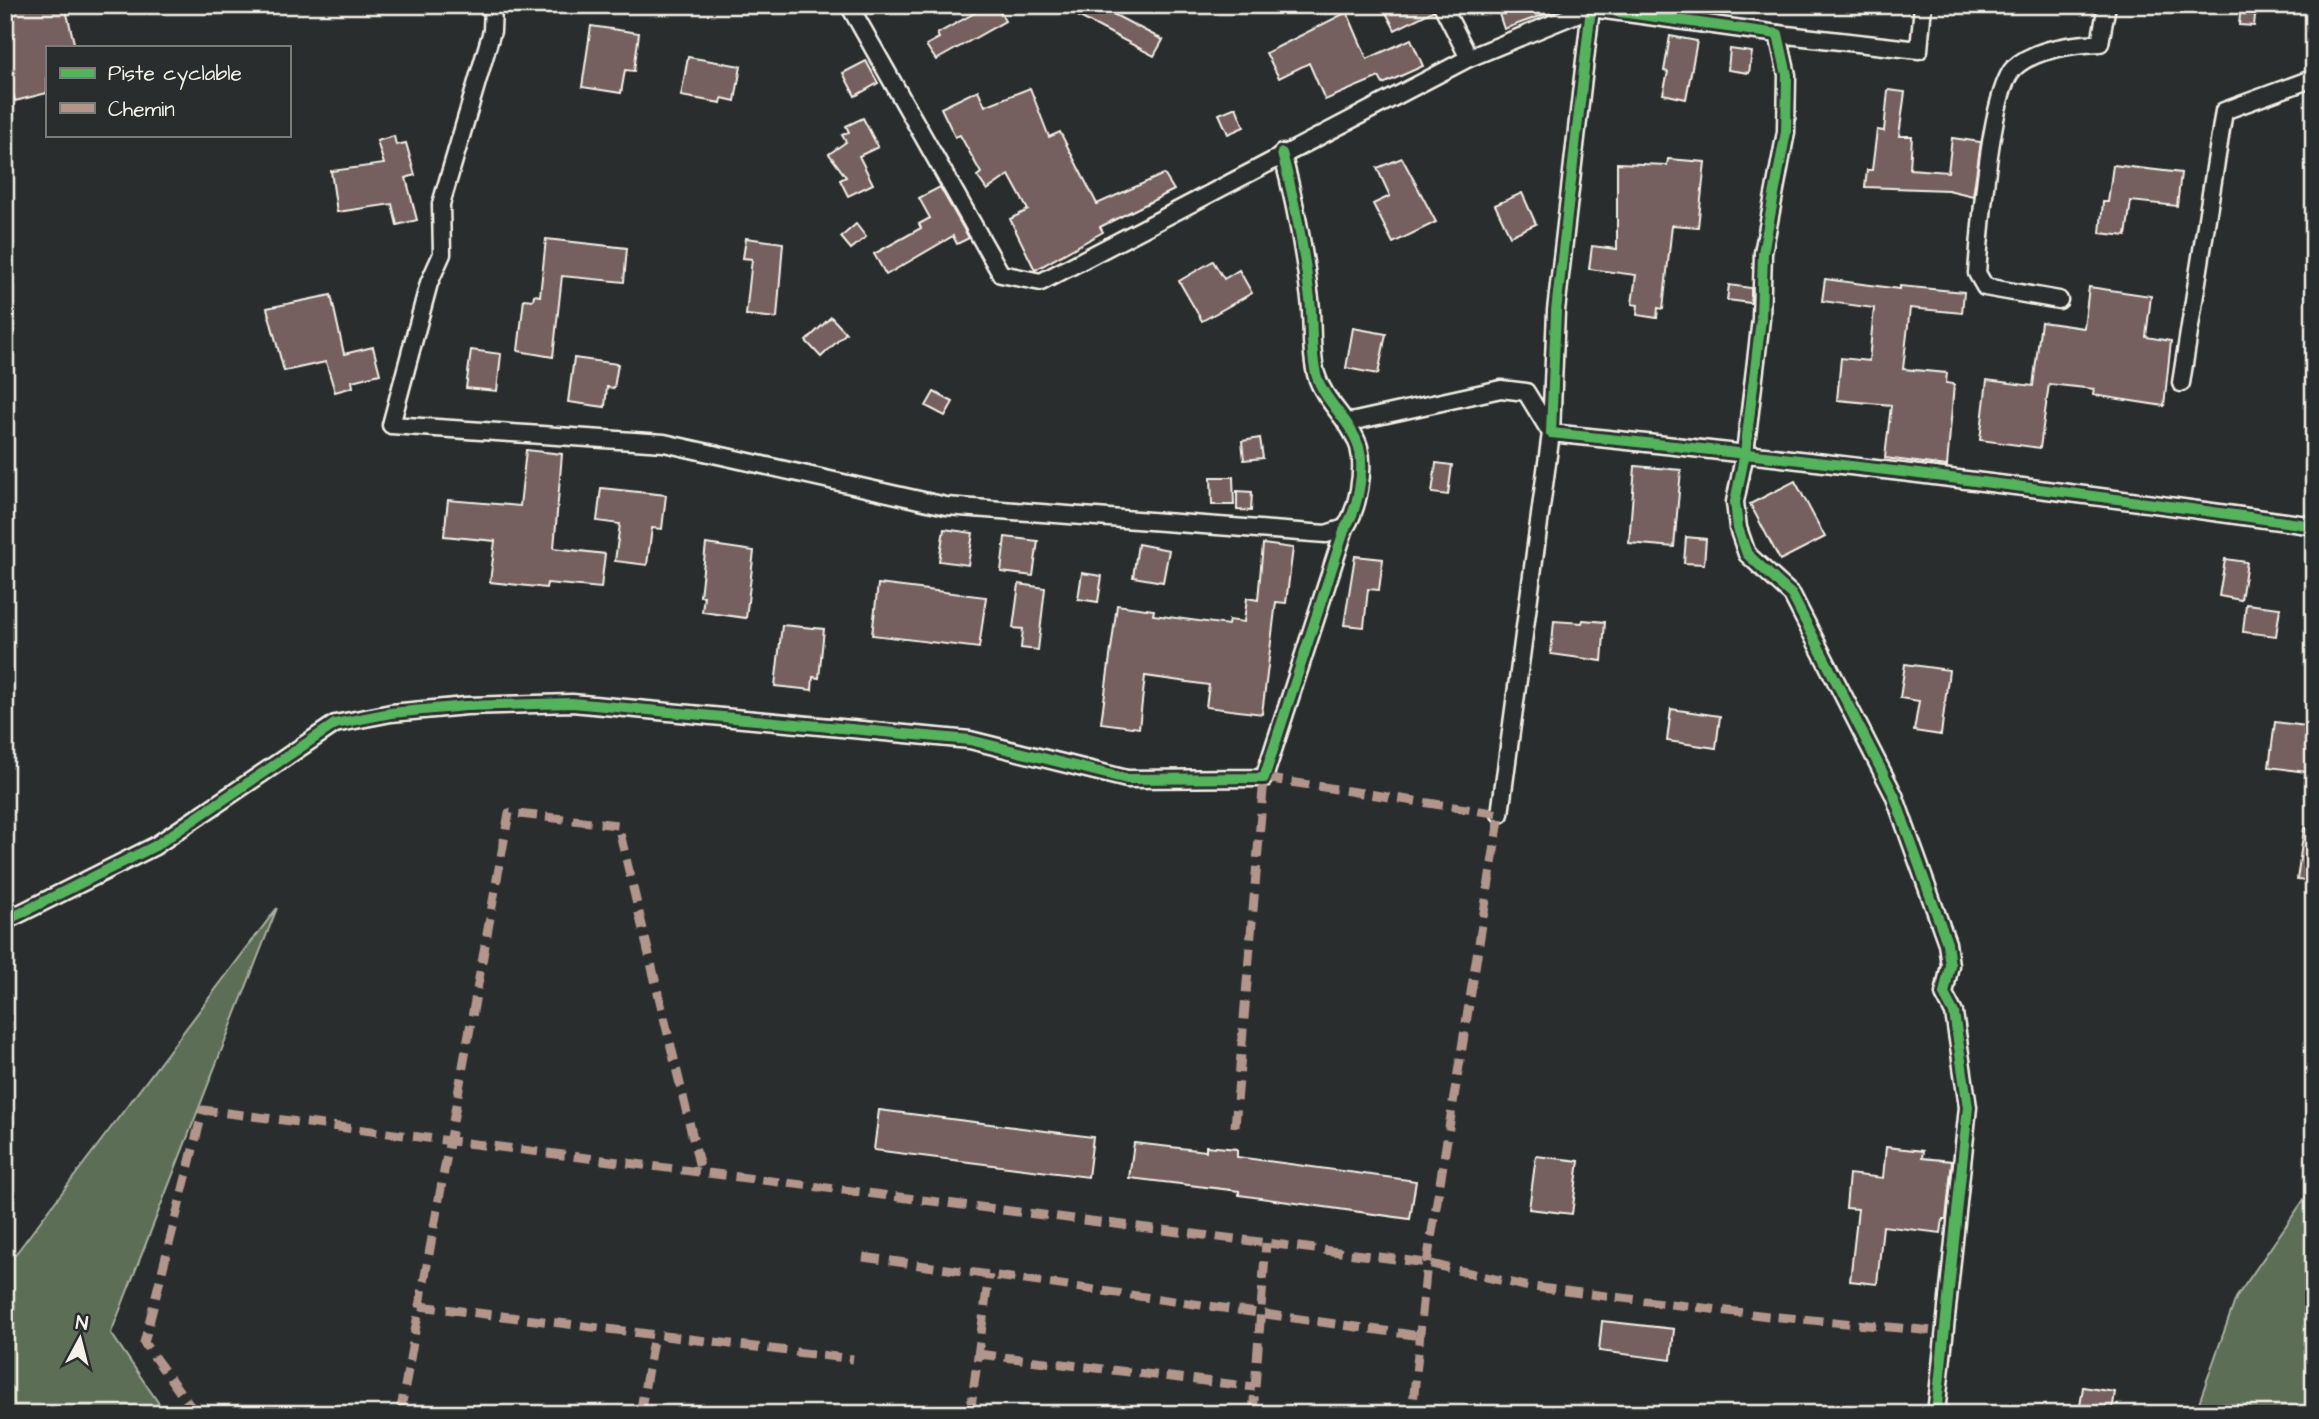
<svg xmlns="http://www.w3.org/2000/svg" width="2319" height="1419" font-family="'Architects Daughter',sans-serif">
  <style>
    .green { fill: #5d6e57; stroke: #a8b0a0; stroke-width: 2 }
    .building { fill: #74615e; stroke: #f4f1e8; stroke-width: 2 }
    .lines { fill: none; stroke-linecap: round; stroke-linejoin: round }
    .street-casing { stroke: #f4f1e8; stroke-width: 21 }
    .street { stroke: #2a2d2e; stroke-width: 16 }
    .quiet { stroke: #b2968c; stroke-width: 9; stroke-dasharray: 18 9; stroke-linecap: butt }
    .cycleway-casing { stroke: #2a2d2e; stroke-width: 15 }
    .cycleway { stroke: #56b35d; stroke-width: 10 }
  </style>
  <rect width="100%" height="100%" fill="#2a2d2e"/>
  <filter id="ink" filterUnits="userSpaceOnUse"><feTurbulence type="fractalNoise" baseFrequency=".0143" numOctaves="2"/><feDisplacementMap in="SourceGraphic" scale="14" xChannelSelector="R" yChannelSelector="G"/><feConvolveMatrix kernelMatrix="1 2 1 2 8 2 1 2 1" color-interpolation-filters="sRGB"/></filter>
  <g filter="url(#ink)">
    <!-- green -->
    <g class="green">
      <polygon points="277,908 111,1333 166,1414 5,1414 5,1268"/>
      <polygon points="2314,1185 2314,1414 2195,1414 2236,1298"/>
    </g>
    <!-- building -->
    <g class="building">
      <polygon points="5,5 65,5 75,47 47,47 47,93 15,101 5,60"/>
      <polygon points="977,5 996,5 1005,21 936,60 926,45 939,38 937,34 980,10"/>
      <polygon points="1057,5 1096,5 1163,40 1154,56"/>
      <polygon points="1382,5 1432,5 1433,11 1395,30"/>
      <polygon points="1496,5 1565,5 1565,7 1504,29"/>
      <polygon points="2241,5 2256,5 2254,26 2239,25"/>
      <polygon points="1347,12 1367,59 1411,39 1423,66 1383,84 1379,77 1325,100 1309,63 1279,78 1266,53"/>
      <polygon points="591,26 639,33 634,71 625,70 621,93 582,87"/>
      <polygon points="1670,36 1697,41 1686,99 1663,94 1668,72 1664,71"/>
      <polygon points="1730,49 1752,52 1749,73 1728,70"/>
      <polygon points="688,57 741,66 735,101 722,98 721,103 681,96"/>
      <polygon points="866,61 878,83 855,96 843,73"/>
      <polygon points="1030,88 1049,137 1060,132 1097,204 1164,174 1174,190 1100,227 1103,232 1035,270 1010,219 1028,210 1009,175 987,190 977,176 981,173 960,135 955,137 941,108 978,90 985,106"/>
      <polygon points="1888,90 1905,92 1899,136 1912,136 1910,169 1948,172 1952,138 1981,142 1973,196 1948,190 1865,187 1867,170 1872,170 1877,130 1884,131"/>
      <polygon points="1236,107 1244,127 1228,134 1219,114"/>
      <polygon points="863,118 878,147 859,156 873,184 848,196 840,180 846,177 829,154 846,142 842,135 849,132 846,126"/>
      <polygon points="394,136 396,145 406,143 415,175 406,178 417,220 397,225 392,204 337,212 331,171 384,164 377,141"/>
      <polygon points="1402,158 1436,222 1393,243 1373,204 1390,196 1377,168"/>
      <polygon points="1668,159 1705,162 1698,227 1672,225 1663,309 1658,308 1657,318 1637,315 1638,305 1632,304 1636,275 1589,269 1592,246 1617,249 1617,163 1667,165"/>
      <polygon points="2113,165 2181,173 2177,206 2131,201 2126,236 2100,233 2103,202 2108,202"/>
      <polygon points="940,187 969,238 957,244 953,236 886,275 874,254 921,228 919,224 930,218 919,198"/>
      <polygon points="1522,193 1536,224 1510,236 1495,205"/>
      <polygon points="856,224 866,237 851,249 841,237"/>
      <polygon points="746,238 783,243 777,318 746,315 752,259 743,258"/>
      <polygon points="546,239 627,248 624,282 562,276 553,357 518,351 524,299 533,300 534,295 540,296"/>
      <polygon points="1213,261 1224,279 1239,270 1252,293 1202,321 1179,281"/>
      <polygon points="1825,279 1900,289 1900,286 1964,292 1962,313 1910,308 1903,369 1947,373 1946,383 1954,384 1947,466 1885,458 1891,405 1837,400 1841,358 1869,361 1874,308 1822,301"/>
      <polygon points="1729,285 1751,288 1751,303 1727,300"/>
      <polygon points="2089,287 2151,296 2146,337 2171,341 2164,406 2093,395 2094,389 2049,384 2040,448 1980,440 1987,380 2033,386 2041,322 2084,328"/>
      <polygon points="331,295 344,354 373,347 380,374 352,381 353,387 335,392 326,362 284,371 267,308"/>
      <polygon points="831,317 846,333 821,357 806,341"/>
      <polygon points="1353,328 1386,334 1378,374 1346,368"/>
      <polygon points="471,350 501,354 497,391 466,388"/>
      <polygon points="574,358 618,364 614,388 607,387 605,407 568,402"/>
      <polygon points="934,392 953,402 945,416 926,406"/>
      <polygon points="1260,438 1263,458 1244,460 1242,441"/>
      <polygon points="526,450 562,454 554,548 605,554 601,588 547,583 546,588 490,582 495,541 444,536 448,500 520,506"/>
      <polygon points="1436,463 1452,465 1448,495 1432,493"/>
      <polygon points="1635,466 1681,470 1674,547 1629,543"/>
      <polygon points="1211,477 1233,477 1234,505 1212,505"/>
      <polygon points="1795,481 1825,537 1780,560 1750,504"/>
      <polygon points="601,488 666,495 662,529 652,528 647,565 615,561 620,524 597,521"/>
      <polygon points="1237,491 1252,492 1251,511 1237,510"/>
      <polygon points="944,529 973,533 968,565 939,561"/>
      <polygon points="1005,537 1038,541 1033,576 1001,572"/>
      <polygon points="1686,537 1706,539 1704,564 1684,563"/>
      <polygon points="706,544 754,551 746,618 702,612 704,596 700,596"/>
      <polygon points="1138,544 1169,550 1163,582 1133,577"/>
      <polygon points="1263,544 1293,548 1286,603 1276,602 1262,714 1206,707 1209,685 1145,676 1139,728 1101,723 1117,605 1154,610 1153,615 1228,625 1229,620 1244,622 1247,598 1258,600"/>
      <polygon points="1355,556 1383,559 1379,590 1368,589 1364,627 1344,625"/>
      <polygon points="2225,559 2247,562 2241,600 2219,596"/>
      <polygon points="1082,573 1102,576 1098,602 1078,599"/>
      <polygon points="878,584 986,597 979,648 872,635"/>
      <polygon points="1019,584 1045,588 1038,650 1021,648 1023,629 1013,628"/>
      <polygon points="2246,604 2280,608 2276,636 2243,632"/>
      <polygon points="1583,620 1605,622 1602,661 1551,654 1554,621 1582,623"/>
      <polygon points="782,625 824,629 819,678 813,677 812,690 775,686"/>
      <polygon points="1905,664 1949,670 1941,735 1914,731 1919,701 1900,698"/>
      <polygon points="1671,709 1720,716 1716,748 1667,741"/>
      <polygon points="2275,722 2314,727 2314,773 2269,767"/>
      <polygon points="2304,828 2314,829 2314,882 2297,880"/>
      <polygon points="879,1110 1093,1137 1088,1177 874,1150"/>
      <polygon points="1134,1143 1206,1151 1206,1146 1237,1149 1237,1157 1416,1181 1410,1219 1239,1195 1239,1191 1129,1178"/>
      <polygon points="1886,1147 1923,1151 1922,1158 1952,1161 1946,1219 1943,1219 1941,1233 1883,1226 1877,1284 1850,1281 1858,1209 1846,1208 1849,1174 1883,1178"/>
      <polygon points="1536,1156 1579,1161 1572,1214 1529,1209"/>
      <polygon points="1602,1321 1674,1329 1671,1360 1599,1351"/>
      <polygon points="2083,1387 2115,1392 2112,1412 2080,1406"/>
    </g>
    <g class="lines">
      <!-- street casing -->
      <g class="street-casing">
        <g id="street">
          <polyline points="493,5 492,31 441,204 442,254 429,283 391,425 664,443 946,506 1326,534 1345,528"/>
          <polyline points="849,5 1001,274 1041,282 1469,58 1591,8 1592,5"/>
          <polyline points="1442,5 1469,58"/>
          <polyline points="1778,34 1919,50 1923,5"/>
          <path d="M2059 300 1985 287 1977 273C1980 235 1990 92 2014 68 2034 49 2074 44 2100 43L2107 5"/>
          <polyline points="2181,383 2224,111 2314,78"/>
          <polyline points="1346,423 1501,389 1526,392 1551,433 1500,814"/>
          <path d="M5 921 155 846 335 724 391 713 466 706 572 703 970 740 1127 779 1264 778 1345 528C1358 509 1365 470 1359 447 1350 419 1324 402 1316 374 1310 350 1313 323 1310 299 1304 250 1295 201 1282 153"/>
          <path d="M1936 1414 1968 1107 1954 1013 1944 994 1950 965 1947 943 1894 795 1792 595 1747 554 1738 528 1735 502 1745 453 1761 319 1763 253 1786 132 1787 75 1778 34 1591 8 1556 311 1551 433C1806 459 2060 490 2314 526"/>
        </g>
      </g>
      <!-- street -->
      <use href="#street" class="street"/>
      <!-- quiet -->
      <g class="quiet">
        <polyline points="1235,1127 1264,778 1500,814 1427,1263 1412,1414"/>
        <polyline points="863,1257 1420,1336"/>
        <polyline points="420,1306 853,1359"/>
        <polyline points="978,1354 1255,1387"/>
        <polyline points="196,1414 144,1343 203,1110 1427,1263 1525,1286 1768,1316 1944,1332"/>
        <polyline points="400,1414 509,813 618,825 701,1172"/>
        <polyline points="640,1414 654,1335"/>
        <polyline points="970,1414 989,1275"/>
        <polyline points="1253,1414 1266,1243"/>
      </g>
      <!-- cycleway casing -->
      <g class="cycleway-casing">
        <g id="cycleway">
          <path d="M5 921 155 846 335 724 391 713 466 706 572 703 970 740 1127 779 1264 778 1345 528C1358 509 1365 470 1359 447 1350 419 1324 402 1316 374 1310 350 1313 323 1310 299 1304 250 1295 201 1282 153"/>
          <path d="M1936 1414 1968 1107 1954 1013 1944 994 1950 965 1947 943 1894 795 1792 595 1747 554 1738 528 1735 502 1745 453 1761 319 1763 253 1786 132 1787 75 1778 34 1591 8 1556 311 1551 433C1806 459 2060 490 2314 526"/>
        </g>
      </g>
      <!-- cycleway -->
      <use href="#cycleway" class="cycleway"/>
    </g>
  </g>
  <!-- margin -->
  <rect width="2319" height="1419" fill="none" stroke="#2a2d2e" stroke-width="28"/>
  <rect x="14" y="14" width="2291" height="1391" fill="none" stroke="#f4f1e8" stroke-width="2.5" filter="url(#ink)"/>
  <!-- legend -->
  <rect x="46" y="46" width="245" height="91" fill="#2a2d2e" stroke="#7b7b78" stroke-width="2"/>
  <rect x="60" y="68" width="35" height="10" fill="#56b35d" stroke="#7b7b78" stroke-width="2"/>
  <text x="108" y="80" font-size="21" fill="#f4f1e8">Piste cyclable</text>
  <rect x="60" y="103" width="35" height="10" fill="#b2968c" stroke="#7b7b78" stroke-width="2"/>
  <text x="108" y="116" font-size="21" fill="#f4f1e8">Chemin</text>
  <!-- north arrow -->
  <g transform="translate(80 1339) rotate(7)" stroke="#2a2d2e" stroke-width="5" paint-order="stroke">
  <path d="M0-5L12 26L0 18L-12 26Z" fill="#f4f1e8"/>
  <text y="-10" font-size="19" font-weight="bold" text-anchor="middle" fill="#f4f1e8">N</text>
  </g>
</svg>
